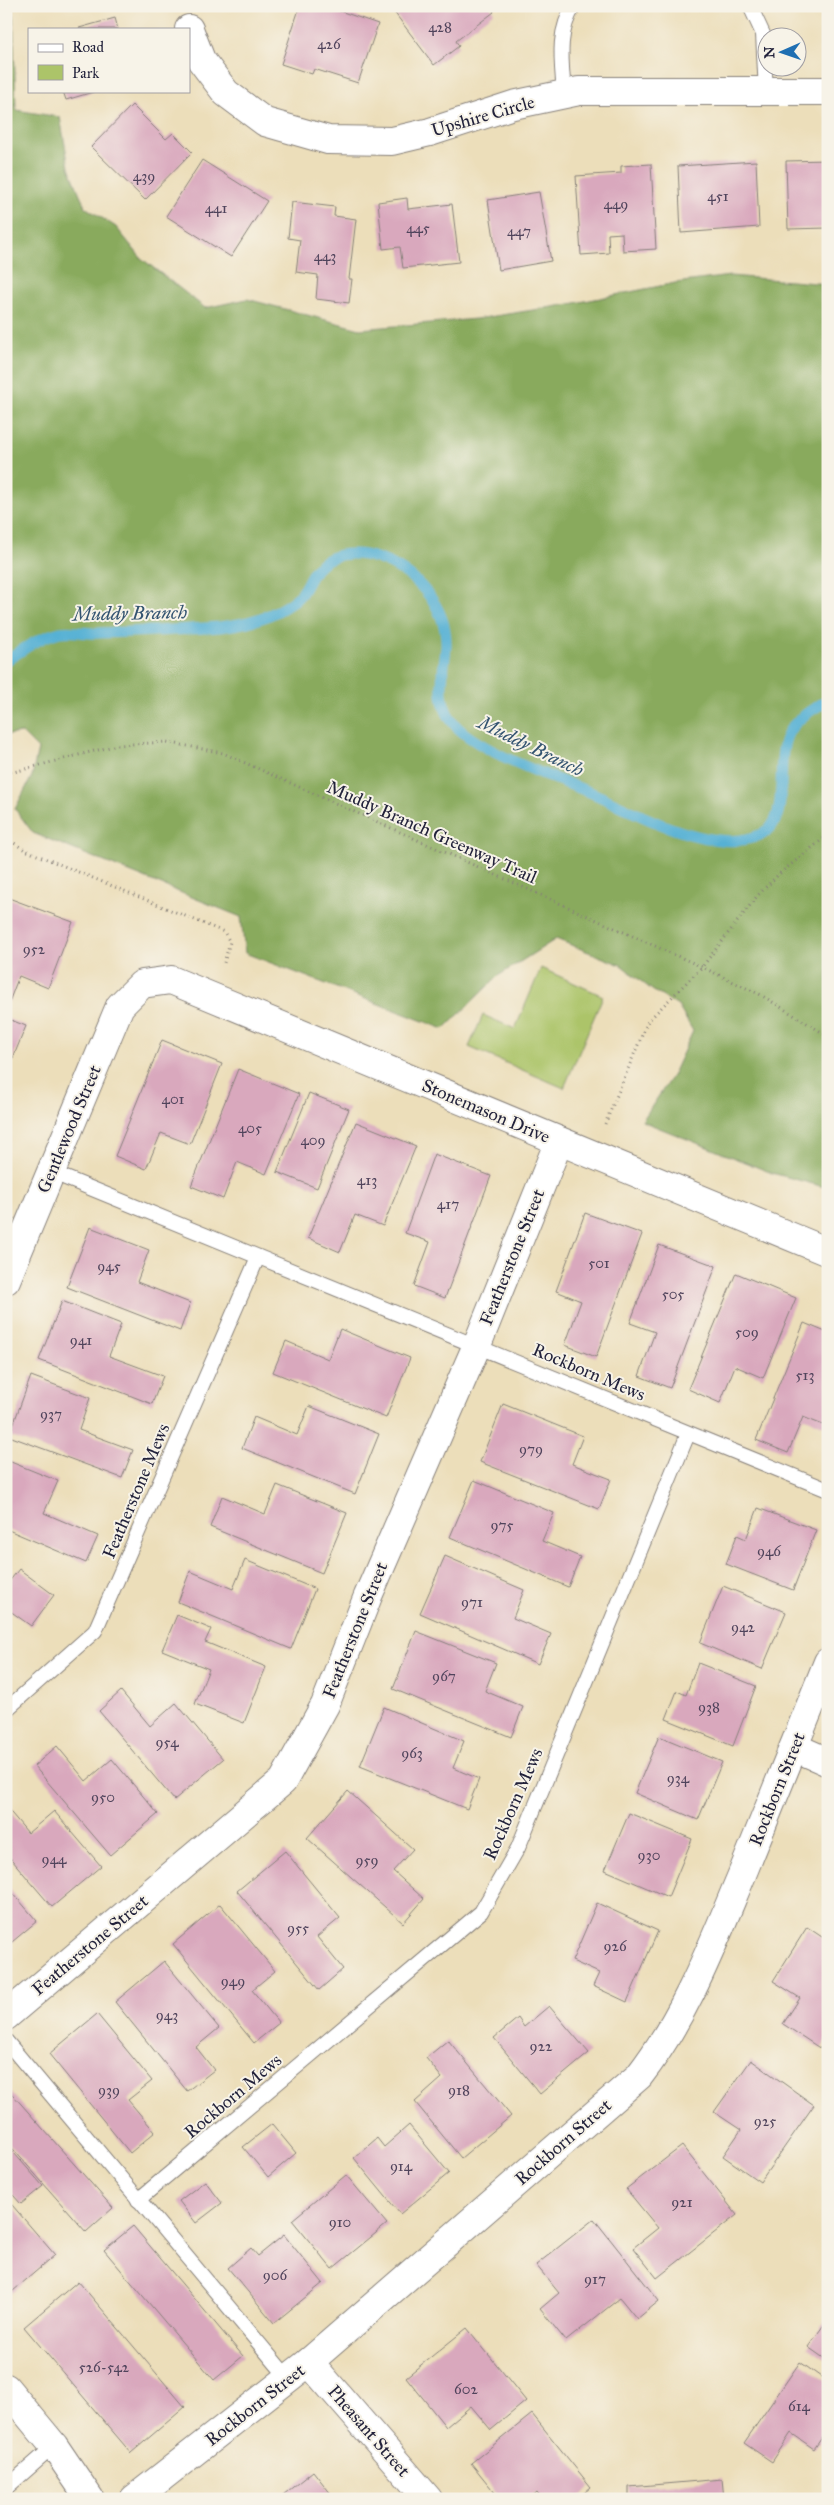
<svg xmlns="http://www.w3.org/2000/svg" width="834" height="2505" font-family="'IM FELL Great Primer',serif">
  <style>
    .green { fill: #acc469; stroke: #677352 }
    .forest { fill: #89aa5d; stroke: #56664c }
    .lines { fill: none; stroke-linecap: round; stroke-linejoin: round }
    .stream { stroke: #56b1d4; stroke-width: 11 }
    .building { fill: #d9a8bd }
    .lane-casing { stroke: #87807a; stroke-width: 16 }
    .street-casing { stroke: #87807a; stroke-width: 30 }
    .path { stroke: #87807a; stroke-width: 3; stroke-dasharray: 1 4; stroke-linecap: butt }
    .lane { stroke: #fff; stroke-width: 14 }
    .street { stroke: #fff; stroke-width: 28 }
    .labels { text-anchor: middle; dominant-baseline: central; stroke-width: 4; stroke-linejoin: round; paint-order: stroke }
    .number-label { font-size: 15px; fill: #50445c }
    .street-label { font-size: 18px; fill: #22223b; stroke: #f7f3e8 }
    .water-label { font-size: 19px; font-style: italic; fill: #345471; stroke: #f7f3e8 }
  </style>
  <rect width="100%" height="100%" fill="#f7f3e8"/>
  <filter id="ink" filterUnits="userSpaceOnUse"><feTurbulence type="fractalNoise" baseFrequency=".02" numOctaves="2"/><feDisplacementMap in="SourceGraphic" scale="10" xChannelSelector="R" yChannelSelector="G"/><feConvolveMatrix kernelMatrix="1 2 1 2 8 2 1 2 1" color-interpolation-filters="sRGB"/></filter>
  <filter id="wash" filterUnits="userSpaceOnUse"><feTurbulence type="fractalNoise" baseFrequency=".0096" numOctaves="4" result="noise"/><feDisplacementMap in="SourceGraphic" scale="20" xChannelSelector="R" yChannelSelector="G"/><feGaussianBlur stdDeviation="1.12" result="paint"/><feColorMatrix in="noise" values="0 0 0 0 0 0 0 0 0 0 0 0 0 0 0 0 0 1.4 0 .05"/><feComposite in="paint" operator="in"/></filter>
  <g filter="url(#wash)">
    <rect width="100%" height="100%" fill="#ecdeba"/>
    <!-- green -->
    <polygon class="green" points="541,968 603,996 564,1088 469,1047 483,1015 515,1029"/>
    <!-- forest -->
    <polygon class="forest" points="6,6 13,6 16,110 60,117 69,167 85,207 116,227 141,258 205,308 247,299 360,329 476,319 565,305 675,283 730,276 828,284 828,1188 772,1173 642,1121 672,1076 693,1031 678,1006 652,990 621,965 556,939 498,976 444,1029 245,953 241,917 33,833 15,809 32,776 38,749 22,733 6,735"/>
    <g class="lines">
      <!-- stream -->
      <path class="stream" d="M6 661C23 649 40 637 60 632 72 630 86 634 99 633 139 632 180 630 220 627 248 624 276 616 297 598 305 591 308 579 315 570 329 552 355 551 376 558 413 570 448 605 446 647 444 674 435 698 452 721 473 751 563 781 599 796 630 810 663 828 697 836 717 841 742 844 762 834 795 818 770 754 792 727 802 715 815 708 828 700"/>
    </g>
    <g id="blocks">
      <!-- building -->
      <g class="building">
        <polygon points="300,6 325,6 378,24 358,83 314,69 312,74 281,64"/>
        <polygon points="402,6 490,6 494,12 456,41 459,46 434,65 394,12"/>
        <polygon points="115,18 118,29 79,29 79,28"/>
        <polygon points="63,91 93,91 93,92 66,100"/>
        <polygon points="132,105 166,139 173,133 192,152 145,200 91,147"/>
        <polygon points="202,160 267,201 231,257 166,216"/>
        <polygon points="828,160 828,228 788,229 786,161"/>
        <polygon points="756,161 759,227 681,233 678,166"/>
        <polygon points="651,164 656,249 623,251 622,233 608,234 609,253 581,255 576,176 621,173 621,166"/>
        <polygon points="539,192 551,261 499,270 488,200"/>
        <polygon points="407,198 408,209 452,204 459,262 403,268 400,247 383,249 378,202"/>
        <polygon points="292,202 335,207 334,216 356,219 349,279 352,279 349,303 316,299 318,275 296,272 300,240 288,238"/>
        <polygon points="6,897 73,922 48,988 19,976 9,1002 6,1001"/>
        <polygon points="6,1018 26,1026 6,1075"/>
        <polygon points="162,1040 222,1064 190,1144 161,1133 146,1169 115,1156"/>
        <polygon points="238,1069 299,1094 266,1174 237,1162 223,1199 191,1186"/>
        <polygon points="309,1093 349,1109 317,1188 277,1172"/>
        <polygon points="356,1122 416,1146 383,1226 355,1215 340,1252 308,1238"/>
        <polygon points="434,1154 491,1176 445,1298 414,1286 430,1242 405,1233"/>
        <polygon points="585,1213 642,1234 596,1357 565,1345 581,1301 556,1291"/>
        <polygon points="90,1227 149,1250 137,1282 190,1303 180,1331 67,1287"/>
        <polygon points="659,1245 716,1266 670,1388 639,1376 655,1332 630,1323"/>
        <polygon points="736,1273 796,1298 763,1378 735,1366 720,1403 688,1389"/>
        <polygon points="62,1301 121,1324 109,1356 163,1376 152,1404 39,1360"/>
        <polygon points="804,1323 828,1333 828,1427 803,1417 788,1453 756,1440"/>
        <polygon points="340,1329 410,1358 386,1418 273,1372 286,1341 328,1359"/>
        <polygon points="31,1376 90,1398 79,1430 133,1450 122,1478 9,1436"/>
        <polygon points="503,1404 583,1436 572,1464 611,1479 599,1509 480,1462"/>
        <polygon points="309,1406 379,1434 355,1494 242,1448 254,1417 297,1435"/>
        <polygon points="6,1460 58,1481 44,1513 98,1536 86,1563 6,1529"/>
        <polygon points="474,1480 554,1513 542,1541 580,1557 568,1587 450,1537"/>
        <polygon points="277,1485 347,1513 322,1573 210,1527 222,1496 265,1514"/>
        <polygon points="758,1508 816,1530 793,1590 726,1564 737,1535 746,1539"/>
        <polygon points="445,1556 524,1590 513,1618 551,1634 538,1664 420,1613"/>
        <polygon points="245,1560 315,1589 291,1649 178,1602 190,1571 233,1589"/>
        <polygon points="19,1569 54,1595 31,1626 6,1608 6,1582 8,1583"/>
        <polygon points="723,1586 786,1612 762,1669 700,1643"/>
        <polygon points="177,1615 211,1629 205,1642 266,1667 244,1723 195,1704 209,1669 162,1650"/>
        <polygon points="416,1631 496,1663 485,1691 523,1707 511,1737 393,1689"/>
        <polygon points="698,1663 756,1686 733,1746 666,1719 677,1691 686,1695"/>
        <polygon points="121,1691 150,1726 176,1703 223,1759 174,1800 99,1711"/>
        <polygon points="384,1707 464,1741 453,1768 479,1779 467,1809 360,1766"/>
        <polygon points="659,1736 722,1762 698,1820 635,1793"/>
        <polygon points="57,1746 86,1781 112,1759 158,1814 110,1855 34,1766"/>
        <polygon points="348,1791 413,1849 393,1871 424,1899 403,1923 307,1838"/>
        <polygon points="6,1807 28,1833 54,1811 101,1866 52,1907 6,1853"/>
        <polygon points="629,1813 692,1839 668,1897 605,1870"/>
        <polygon points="285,1851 340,1918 317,1937 343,1969 319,1990 237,1891"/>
        <polygon points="6,1885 37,1921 6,1947"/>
        <polygon points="597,1903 658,1931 627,2002 593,1986 599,1973 572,1961"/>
        <polygon points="220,1904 275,1971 252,1990 279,2023 254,2043 173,1944"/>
        <polygon points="807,1927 828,1941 828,2039 821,2049 783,2024 800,1998 773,1981"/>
        <polygon points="164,1961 219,2028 196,2047 214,2070 187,2091 115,2002"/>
        <polygon points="549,2006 589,2053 540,2094 494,2038 518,2018 524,2027"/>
        <polygon points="97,2014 152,2081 128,2100 155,2132 130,2153 49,2054"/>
        <polygon points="448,2040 511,2116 461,2158 415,2102 442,2078 426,2058"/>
        <polygon points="751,2060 814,2105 760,2182 723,2156 741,2130 714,2112"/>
        <polygon points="6,2087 113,2208 86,2232 6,2141"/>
        <polygon points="272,2124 296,2153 268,2177 243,2147"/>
        <polygon points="409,2125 449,2173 400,2214 354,2158 377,2138 384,2147"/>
        <polygon points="6,2144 43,2186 21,2204 6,2187"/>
        <polygon points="682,2146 737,2215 657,2278 633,2248 658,2228 626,2189"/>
        <polygon points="346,2175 387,2224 332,2269 292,2220"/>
        <polygon points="205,2181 222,2203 196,2223 179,2201"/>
        <polygon points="6,2198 55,2255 6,2297"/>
        <polygon points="594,2219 659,2301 637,2319 620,2298 566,2341 540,2309 559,2293 536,2265"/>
        <polygon points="133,2226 243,2356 214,2380 104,2250"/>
        <polygon points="284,2235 323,2283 274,2323 228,2268 251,2248 258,2256"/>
        <polygon points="78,2281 185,2407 131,2453 24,2327"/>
        <polygon points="828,2319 828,2361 808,2347"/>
        <polygon points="467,2328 526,2401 491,2430 471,2406 446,2427 406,2377"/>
        <polygon points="800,2362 828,2382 828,2429 814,2449 791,2433 772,2462 744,2443"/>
        <polygon points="532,2414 591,2487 577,2499 542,2499 536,2492 528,2499 500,2499 471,2463"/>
        <polygon points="313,2471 335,2499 278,2499"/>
        <polygon points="722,2479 724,2499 629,2499 629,2487"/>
      </g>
    </g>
  </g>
  <g filter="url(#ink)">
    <use href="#blocks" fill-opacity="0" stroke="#87807a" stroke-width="1"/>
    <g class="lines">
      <!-- lane casing -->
      <g class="lane-casing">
        <g id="lane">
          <polyline points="750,6 763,34 766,92"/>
          <path d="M564 94C562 64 556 33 574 6"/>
          <polyline points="51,1172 828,1490"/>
          <polyline points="6,1710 95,1631 258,1257"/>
          <polyline points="6,2041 288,2378"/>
          <polyline points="138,2200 481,1912 518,1848 688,1434"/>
          <polyline points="6,2488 54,2446"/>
        </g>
      </g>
      <!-- street casing -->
      <g class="street-casing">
        <g id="street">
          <polyline points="189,29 201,60 226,93 265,122 328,140 392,141 430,132 513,105 579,91 828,91"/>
          <polyline points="6,1280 120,1006 142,984 171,980 828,1252"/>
          <polyline points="794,1747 828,1762"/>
          <polyline points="6,2016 283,1781 325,1705 368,1596 477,1345 559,1141"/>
          <polyline points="309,2362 428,2499"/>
          <polyline points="6,2388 54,2446 90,2499"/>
          <path d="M134 2499 309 2362 639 2076C685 2017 712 1946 741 1877 770 1805 799 1734 828 1662"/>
        </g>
      </g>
      <!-- path -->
      <g class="path">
        <polyline points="6,774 117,745 167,742 223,753 702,967 761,995 828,1036"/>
        <polyline points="6,838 25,850 224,932 230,942 223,966"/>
        <polyline points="605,1124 648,1021 702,967 758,895 779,874 828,835"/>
      </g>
      <!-- lane -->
      <use href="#lane" class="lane"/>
      <!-- street -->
      <use href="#street" class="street"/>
    </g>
  </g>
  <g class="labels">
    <!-- number labels -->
    <g class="number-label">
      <text x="440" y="27">428</text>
      <text x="329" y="44">426</text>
      <text x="144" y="176">439</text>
      <text x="718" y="196">451</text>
      <text x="616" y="204">449</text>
      <text x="216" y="208">441</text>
      <text x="418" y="228">445</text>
      <text x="519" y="231">447</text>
      <text x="325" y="256">443</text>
      <text x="34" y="949">952</text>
      <text x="173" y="1099">401</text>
      <text x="250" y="1128">405</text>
      <text x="313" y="1140">409</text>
      <text x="367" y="1180">413</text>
      <text x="448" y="1204">417</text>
      <text x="599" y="1263">501</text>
      <text x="109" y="1266">945</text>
      <text x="673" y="1294">505</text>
      <text x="747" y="1332">509</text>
      <text x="81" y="1340">941</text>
      <text x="805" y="1375">513</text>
      <text x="51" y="1414">937</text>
      <text x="531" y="1449">979</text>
      <text x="502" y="1525">975</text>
      <text x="769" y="1551">946</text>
      <text x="472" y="1602">971</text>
      <text x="743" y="1627">942</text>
      <text x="444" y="1676">967</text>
      <text x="709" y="1707">938</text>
      <text x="167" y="1742">954</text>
      <text x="412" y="1753">963</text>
      <text x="678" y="1778">934</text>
      <text x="103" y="1797">950</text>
      <text x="649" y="1855">930</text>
      <text x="54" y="1859">944</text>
      <text x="367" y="1860">959</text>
      <text x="298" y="1928">955</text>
      <text x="615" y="1946">926</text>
      <text x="233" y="1981">949</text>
      <text x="167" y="2015">943</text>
      <text x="541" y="2046">922</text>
      <text x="109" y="2090">939</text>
      <text x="459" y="2090">918</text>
      <text x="765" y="2121">925</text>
      <text x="401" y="2166">914</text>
      <text x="682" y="2202">921</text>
      <text x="340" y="2222">910</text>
      <text x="275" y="2275">906</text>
      <text x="595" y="2279">917</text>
      <text x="104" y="2367">526-542</text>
      <text x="466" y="2389">602</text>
      <text x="799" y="2406">614</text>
    </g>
    <!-- street labels -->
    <g class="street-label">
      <text transform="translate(483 116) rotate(-16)">Upshire Circle</text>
      <text transform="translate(432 832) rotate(24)">Muddy Branch Greenway Trail</text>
      <text transform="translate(486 1111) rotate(23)">Stonemason Drive</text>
      <text transform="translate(69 1129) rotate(-67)">Gentlewood Street</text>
      <text transform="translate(512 1257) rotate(-68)">Featherstone Street</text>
      <text transform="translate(589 1372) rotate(23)">Rockborn Mews</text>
      <text transform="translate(136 1491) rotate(-67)">Featherstone Mews</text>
      <text transform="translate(355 1630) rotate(-68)">Featherstone Street</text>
      <text transform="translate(777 1789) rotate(-68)">Rockborn Street</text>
      <text transform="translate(513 1804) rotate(-66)">Rockborn Mews</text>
      <text transform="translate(90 1945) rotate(-40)">Featherstone Street</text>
      <text transform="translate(233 2096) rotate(-40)">Rockborn Mews</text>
      <text transform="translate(563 2142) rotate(-41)">Rockborn Street</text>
      <text transform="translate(255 2405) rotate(-38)">Rockborn Street</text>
      <text transform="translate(369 2431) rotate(49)">Pheasant Street</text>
    </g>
    <!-- water labels -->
    <g class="water-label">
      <text transform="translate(130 613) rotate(-1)">Muddy Branch</text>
      <text transform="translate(531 746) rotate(26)">Muddy Branch</text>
    </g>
  </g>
  <!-- margin -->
  <rect width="834" height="2505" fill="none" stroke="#f7f3e8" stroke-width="25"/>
  <!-- legend -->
  <rect x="28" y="28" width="162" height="65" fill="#f7f3e8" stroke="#a29fa3"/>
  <rect x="38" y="44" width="25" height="8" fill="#ffffff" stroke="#a29fa3"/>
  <text x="72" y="52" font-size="15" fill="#22223b">Road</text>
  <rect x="38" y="65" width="25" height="15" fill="#acc469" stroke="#a29fa3"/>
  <text x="72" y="78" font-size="15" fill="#22223b">Park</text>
  <!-- north arrow -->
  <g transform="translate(782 52) rotate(268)"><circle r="24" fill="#f7f3e8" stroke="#a29fa3"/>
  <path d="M0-4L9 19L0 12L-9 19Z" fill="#1f6fb2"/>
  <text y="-8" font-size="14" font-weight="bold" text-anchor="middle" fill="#22223b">N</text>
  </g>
</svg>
